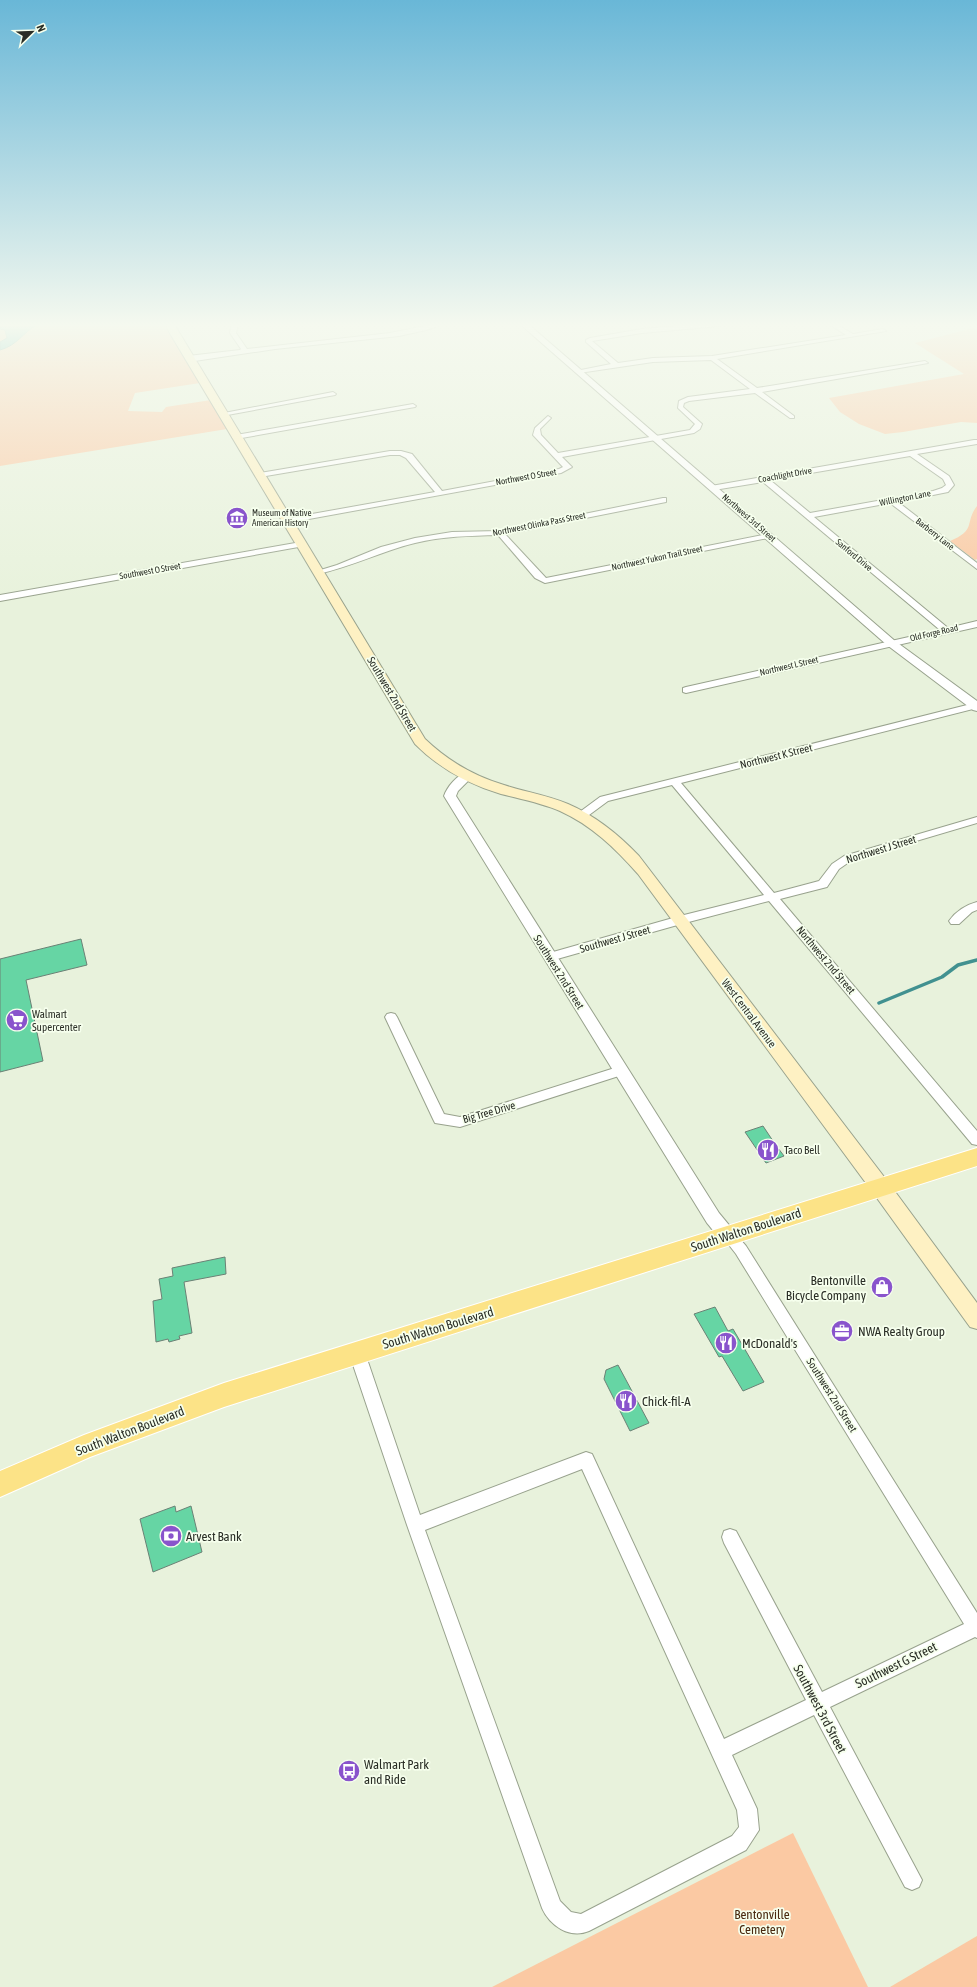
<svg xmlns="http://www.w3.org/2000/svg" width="977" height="1987" font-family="'Asap Condensed',sans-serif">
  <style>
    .green { fill: #fbc9a3 }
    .water { fill: #4bbbbd; stroke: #419190 }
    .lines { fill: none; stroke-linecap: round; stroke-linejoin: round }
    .stream { stroke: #419190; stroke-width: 3.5 }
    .building { fill: #66d5a4; stroke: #6b8175 }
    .minor-casing { stroke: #98a28d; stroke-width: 2 }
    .tertiary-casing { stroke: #98a28d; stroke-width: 2 }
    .secondary-casing { stroke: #98a28d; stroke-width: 2 }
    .primary-casing { stroke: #fff; stroke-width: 2 }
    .minor { fill: #fff; fill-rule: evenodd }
    .tertiary { fill: #fff; fill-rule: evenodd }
    .secondary { fill: #fef1c3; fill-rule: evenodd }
    .primary { fill: #fce387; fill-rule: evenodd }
    .labels { text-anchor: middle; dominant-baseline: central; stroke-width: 3.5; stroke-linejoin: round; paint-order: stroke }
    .far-street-label { font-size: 9px; fill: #2a2e26; stroke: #f6ffed }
    .far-poi-label { font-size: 9px; fill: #2a2e26; stroke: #f6ffed; text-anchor: start }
    .street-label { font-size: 11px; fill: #2a2e26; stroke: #f6ffed }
    .poi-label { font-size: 11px; fill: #2a2e26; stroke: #f6ffed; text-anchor: start }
    .near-street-label { font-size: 13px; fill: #2a2e26; stroke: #f6ffed }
    .near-poi-label { font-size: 13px; fill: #2a2e26; stroke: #f6ffed; text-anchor: start }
    .near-park-label { font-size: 13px; fill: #49290e; stroke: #f6ffed }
  </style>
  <rect width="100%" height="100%" fill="#e8f2dc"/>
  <!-- green -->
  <g class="green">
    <polygon points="0,324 162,324 176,339 200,383 135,393 128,411 162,412 166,407 211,400 227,429 0,466"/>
    <polygon points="977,327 977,423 961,422 903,432 885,434 859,424 840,412 829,398 964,374 915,343"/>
    <path d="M977 506V559L975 560 950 541C977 530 964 523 977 506Z"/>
    <polygon points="793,1833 868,1987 492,1987"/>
    <polygon points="977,1936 977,1987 890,1987"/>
  </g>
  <!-- water -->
  <path class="water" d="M0 324H38C22 333 18 345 0 350V342L7 338 5 330 0 329Z"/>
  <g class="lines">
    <!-- stream -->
    <polyline class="stream" points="879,1003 942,977 958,965 977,960"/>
  </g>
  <!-- building -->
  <g class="building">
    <polygon points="81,939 87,965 26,980 43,1061 0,1072 0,959"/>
    <polygon points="763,1126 775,1144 784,1156 766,1163 745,1132"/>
    <polygon points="225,1257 226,1274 184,1282 192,1333 179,1336 180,1339 169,1342 168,1339 156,1342 153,1301 162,1299 159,1279 173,1276 172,1268"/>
    <polygon points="715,1307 728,1331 733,1329 764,1382 743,1391 722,1356 719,1357 694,1314"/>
    <polygon points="618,1365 649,1423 630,1431 604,1379 606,1370"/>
    <polygon points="175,1506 176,1512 191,1506 202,1552 153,1572 140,1519"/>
  </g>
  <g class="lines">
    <!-- minor casing -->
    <g class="minor-casing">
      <g id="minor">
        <polygon points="234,324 241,324 237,328 236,333 247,349 390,333 435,324 444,324 426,330 399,336 275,349 188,362 185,358 188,356 240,350 241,349 230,333 231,327"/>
        <polygon points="700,324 722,324 719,326 642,333 592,341 618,363 653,358 712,356 846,335 829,324 836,324 853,334 883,329 886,331 717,359 757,388 925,361 928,363 762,392 794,416 794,418 790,418 755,393 689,401 684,403 683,407 702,424 700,429 694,433 562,457 572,467 561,473 287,523 284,523 284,519 435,492 406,458 400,455 390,455 260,477 256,475 260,473 390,451 401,451 412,454 442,491 559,469 563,467 533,435 535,428 548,416 551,418 540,429 541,435 558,453 690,430 695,424 678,408 679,401 688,397 750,389 711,360 653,362 579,373 576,371 611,364 586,342 586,340 590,338 642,329"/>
        <polygon points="333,392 336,394 335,395 222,416 219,414"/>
        <polygon points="413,404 416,406 415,407 236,439 232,437 236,435"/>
        <path d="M974 440H977V444L917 454 949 476 954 485 948 492 898 502 977 563V569L890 503 814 517 948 628 977 621V627L686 693 683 692V688L686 687 940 630 763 482 714 490 710 488 711 486ZM910 456 943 479 946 485 942 488 933 491 810 513 770 480Z"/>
        <path d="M663 498H666V502L505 534 546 578 768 534 772 536 768 538 545 583 535 578 498 535C470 536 442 536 415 543 382 551 351 567 318 574L314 572 337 565 381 547 415 538 452 532 500 531Z"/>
        <polygon points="301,542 305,544 304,546 0,601 0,595"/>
        <polygon points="975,703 977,704 977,708 681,783 774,893 819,881 832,864 844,856 977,817 977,823 852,860 839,869 827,887 780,899 977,1131 977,1145 972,1144 769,901 681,924 550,961 546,960 544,957 546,954 680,916 764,895 672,785 608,801 585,818 577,818 576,816 577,814 600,797"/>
        <path d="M977 902V910L972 912 959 924H951L949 921C956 911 966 905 977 902Z"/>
        <polygon points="391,1013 395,1014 397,1017 444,1114 460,1117 621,1066 625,1068 627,1071 625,1074 460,1127 435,1123 433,1119 385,1017 387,1014"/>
        <path d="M729 1230 734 1232 746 1246 977 1613V1638L975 1637 830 1707 922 1880 919 1887 912 1890 905 1887 814 1715 732 1755 757 1809 759 1830 746 1850 589 1931C570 1939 550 1926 542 1908L407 1525 349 1353 352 1348 357 1346 362 1348 365 1353 420 1515 586 1452 592 1454 724 1739 806 1700 724 1543 722 1537 724 1531 730 1529 736 1531 822 1692 964 1624 736 1254 722 1236 724 1232ZM582 1469 737 1810 739 1827 732 1836 581 1914 571 1912 560 1901 425 1530Z"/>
      </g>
    </g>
    <!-- tertiary casing -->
    <g class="tertiary-casing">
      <g id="tertiary">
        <polygon points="520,324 528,324 895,641 977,701 977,711 973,710 887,645"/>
        <path d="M467 772 473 776 458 791 456 796 719 1213 738 1236 735 1241C722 1246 715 1232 707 1223L444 796C447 787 457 775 467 772Z"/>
      </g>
    </g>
    <!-- secondary casing -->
    <g class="secondary-casing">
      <path id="secondary" d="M166 324H174L425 739C448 761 474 776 504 785 525 792 547 795 568 804 596 816 619 835 639 856L888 1182 977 1303V1329L970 1327 874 1194 638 874C615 848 591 825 560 811 541 803 521 799 501 794 468 784 440 769 415 744L168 330Z"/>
    </g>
    <!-- primary casing -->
    <g class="primary-casing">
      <polygon id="primary" points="977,1148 977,1166 224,1407 90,1457 0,1497 0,1471 84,1435 224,1383"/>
    </g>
    <!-- minor -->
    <use href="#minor" class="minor"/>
    <!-- tertiary -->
    <use href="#tertiary" class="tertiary"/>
    <!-- secondary -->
    <use href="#secondary" class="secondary"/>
    <!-- primary -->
    <use href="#primary" class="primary"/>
  </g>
  <!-- sky -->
  <linearGradient id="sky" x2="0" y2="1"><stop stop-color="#69b7d7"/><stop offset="0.54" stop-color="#f5f9ef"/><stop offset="1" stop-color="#f5f9ef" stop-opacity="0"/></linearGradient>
  <rect width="977" height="602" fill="url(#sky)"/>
  <!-- icons -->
  <defs>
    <g id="museum-disc" transform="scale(1.15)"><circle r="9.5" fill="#8954cc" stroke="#f6ffed"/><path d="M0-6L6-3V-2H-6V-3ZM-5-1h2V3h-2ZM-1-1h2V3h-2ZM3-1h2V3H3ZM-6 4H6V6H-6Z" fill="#fff"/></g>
    <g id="supermarket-disc" transform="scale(1.15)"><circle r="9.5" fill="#8954cc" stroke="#f6ffed"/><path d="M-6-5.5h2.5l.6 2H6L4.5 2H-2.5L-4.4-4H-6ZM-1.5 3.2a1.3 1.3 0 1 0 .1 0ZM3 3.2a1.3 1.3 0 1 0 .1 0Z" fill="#fff"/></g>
    <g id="restaurant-disc" transform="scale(1.15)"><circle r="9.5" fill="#8954cc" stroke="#f6ffed"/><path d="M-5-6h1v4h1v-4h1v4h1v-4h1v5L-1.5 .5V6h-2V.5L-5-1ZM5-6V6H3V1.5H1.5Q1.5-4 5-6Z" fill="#fff"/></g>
    <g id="shop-disc" transform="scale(1.15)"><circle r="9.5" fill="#8954cc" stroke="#f6ffed"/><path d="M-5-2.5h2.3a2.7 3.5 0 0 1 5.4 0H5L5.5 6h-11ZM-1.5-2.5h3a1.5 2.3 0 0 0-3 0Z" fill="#fff"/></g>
    <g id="office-disc" transform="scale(1.15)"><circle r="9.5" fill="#8954cc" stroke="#f6ffed"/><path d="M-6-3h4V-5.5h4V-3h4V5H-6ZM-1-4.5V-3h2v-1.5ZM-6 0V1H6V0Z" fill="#fff"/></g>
    <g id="bank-disc" transform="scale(1.15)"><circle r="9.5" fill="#8954cc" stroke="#f6ffed"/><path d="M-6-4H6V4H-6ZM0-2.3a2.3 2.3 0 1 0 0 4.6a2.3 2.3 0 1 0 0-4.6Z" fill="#fff"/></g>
    <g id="bus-disc" transform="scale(1.15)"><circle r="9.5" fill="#8954cc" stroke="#f6ffed"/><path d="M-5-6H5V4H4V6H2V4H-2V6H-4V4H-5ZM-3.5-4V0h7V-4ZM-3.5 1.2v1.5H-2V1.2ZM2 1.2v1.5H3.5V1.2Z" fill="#fff"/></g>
  </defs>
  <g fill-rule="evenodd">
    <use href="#museum-disc" x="237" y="518"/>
    <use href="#supermarket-disc" x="17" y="1020"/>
    <use href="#restaurant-disc" x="768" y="1150"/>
    <use href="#shop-disc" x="882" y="1287"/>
    <use href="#office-disc" x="842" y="1331"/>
    <use href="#restaurant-disc" x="726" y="1343"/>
    <use href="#restaurant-disc" x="626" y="1401"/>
    <use href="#bank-disc" x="171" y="1536"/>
    <use href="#bus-disc" x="349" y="1771"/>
  </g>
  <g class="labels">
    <!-- far-street labels -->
    <g class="far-street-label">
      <text transform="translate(785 475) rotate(-10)">Coachlight Drive</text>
      <text transform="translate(526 477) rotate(-10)">Northwest O Street</text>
      <text transform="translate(905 498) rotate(-11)">Willington Lane</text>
      <text transform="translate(749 518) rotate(41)">Northwest 3rd Street</text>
      <text transform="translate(539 524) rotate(-11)">Northwest Olinka Pass Street</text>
      <text transform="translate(935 534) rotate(38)">Barberry Lane</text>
      <text transform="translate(854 555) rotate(40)">Sanford Drive</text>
      <text transform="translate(657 558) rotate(-12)">Northwest Yukon Trail Street</text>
      <text transform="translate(150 571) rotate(-10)">Southwest O Street</text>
      <text transform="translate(934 633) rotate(-13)">Old Forge Road</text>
      <text transform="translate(789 666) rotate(-13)">Northwest L Street</text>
    </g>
    <!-- far-poi labels -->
    <g class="far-poi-label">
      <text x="252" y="513">Museum of Native<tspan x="252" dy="10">American History</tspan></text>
    </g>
    <!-- street labels -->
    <g class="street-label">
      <text transform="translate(392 694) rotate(59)">Southwest 2nd Street</text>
      <text transform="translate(776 756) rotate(-14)">Northwest K Street</text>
      <text transform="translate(881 849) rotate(-17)">Northwest J Street</text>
      <text transform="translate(615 939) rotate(-16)">Southwest J Street</text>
      <text transform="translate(826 960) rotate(50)">Northwest 2nd Street</text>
      <text transform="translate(559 972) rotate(58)">Southwest 2nd Street</text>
      <text transform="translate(749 1013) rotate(53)">West Central Avenue</text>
      <text transform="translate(489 1112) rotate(-16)">Big Tree Drive</text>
      <text transform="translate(832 1395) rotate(58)">Southwest 2nd Street</text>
    </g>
    <!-- poi labels -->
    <g class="poi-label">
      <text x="32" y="1014">Walmart<tspan x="32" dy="13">Supercenter</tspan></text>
      <text x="784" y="1150">Taco Bell</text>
    </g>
    <!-- near-street labels -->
    <g class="near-street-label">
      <text transform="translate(746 1230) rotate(-18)">South Walton Boulevard</text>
      <text transform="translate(438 1328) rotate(-17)">South Walton Boulevard</text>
      <text transform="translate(130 1431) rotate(-21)">South Walton Boulevard</text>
      <text transform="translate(896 1665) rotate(-26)">Southwest G Street</text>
      <text transform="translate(820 1709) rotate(62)">Southwest 3rd Street</text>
    </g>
    <!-- near-poi labels -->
    <g class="near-poi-label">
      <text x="866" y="1280" text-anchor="end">Bentonville<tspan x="866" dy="15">Bicycle Company</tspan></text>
      <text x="858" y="1331">NWA Realty Group</text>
      <text x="742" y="1343">McDonald's</text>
      <text x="642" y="1401">Chick-fil-A</text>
      <text x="186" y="1536">Arvest Bank</text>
      <text x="364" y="1764">Walmart Park<tspan x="364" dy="15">and Ride</tspan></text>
    </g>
    <!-- near-park labels -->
    <g class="near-park-label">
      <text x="762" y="1914">Bentonville<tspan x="762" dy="15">Cemetery</tspan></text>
    </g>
  </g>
  <!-- north arrow -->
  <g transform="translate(32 32) rotate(67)" stroke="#f6ffed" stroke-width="3" paint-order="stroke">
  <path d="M0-3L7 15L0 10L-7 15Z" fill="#2a2e26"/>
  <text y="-6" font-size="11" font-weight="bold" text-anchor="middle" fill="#2a2e26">N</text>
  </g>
</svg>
